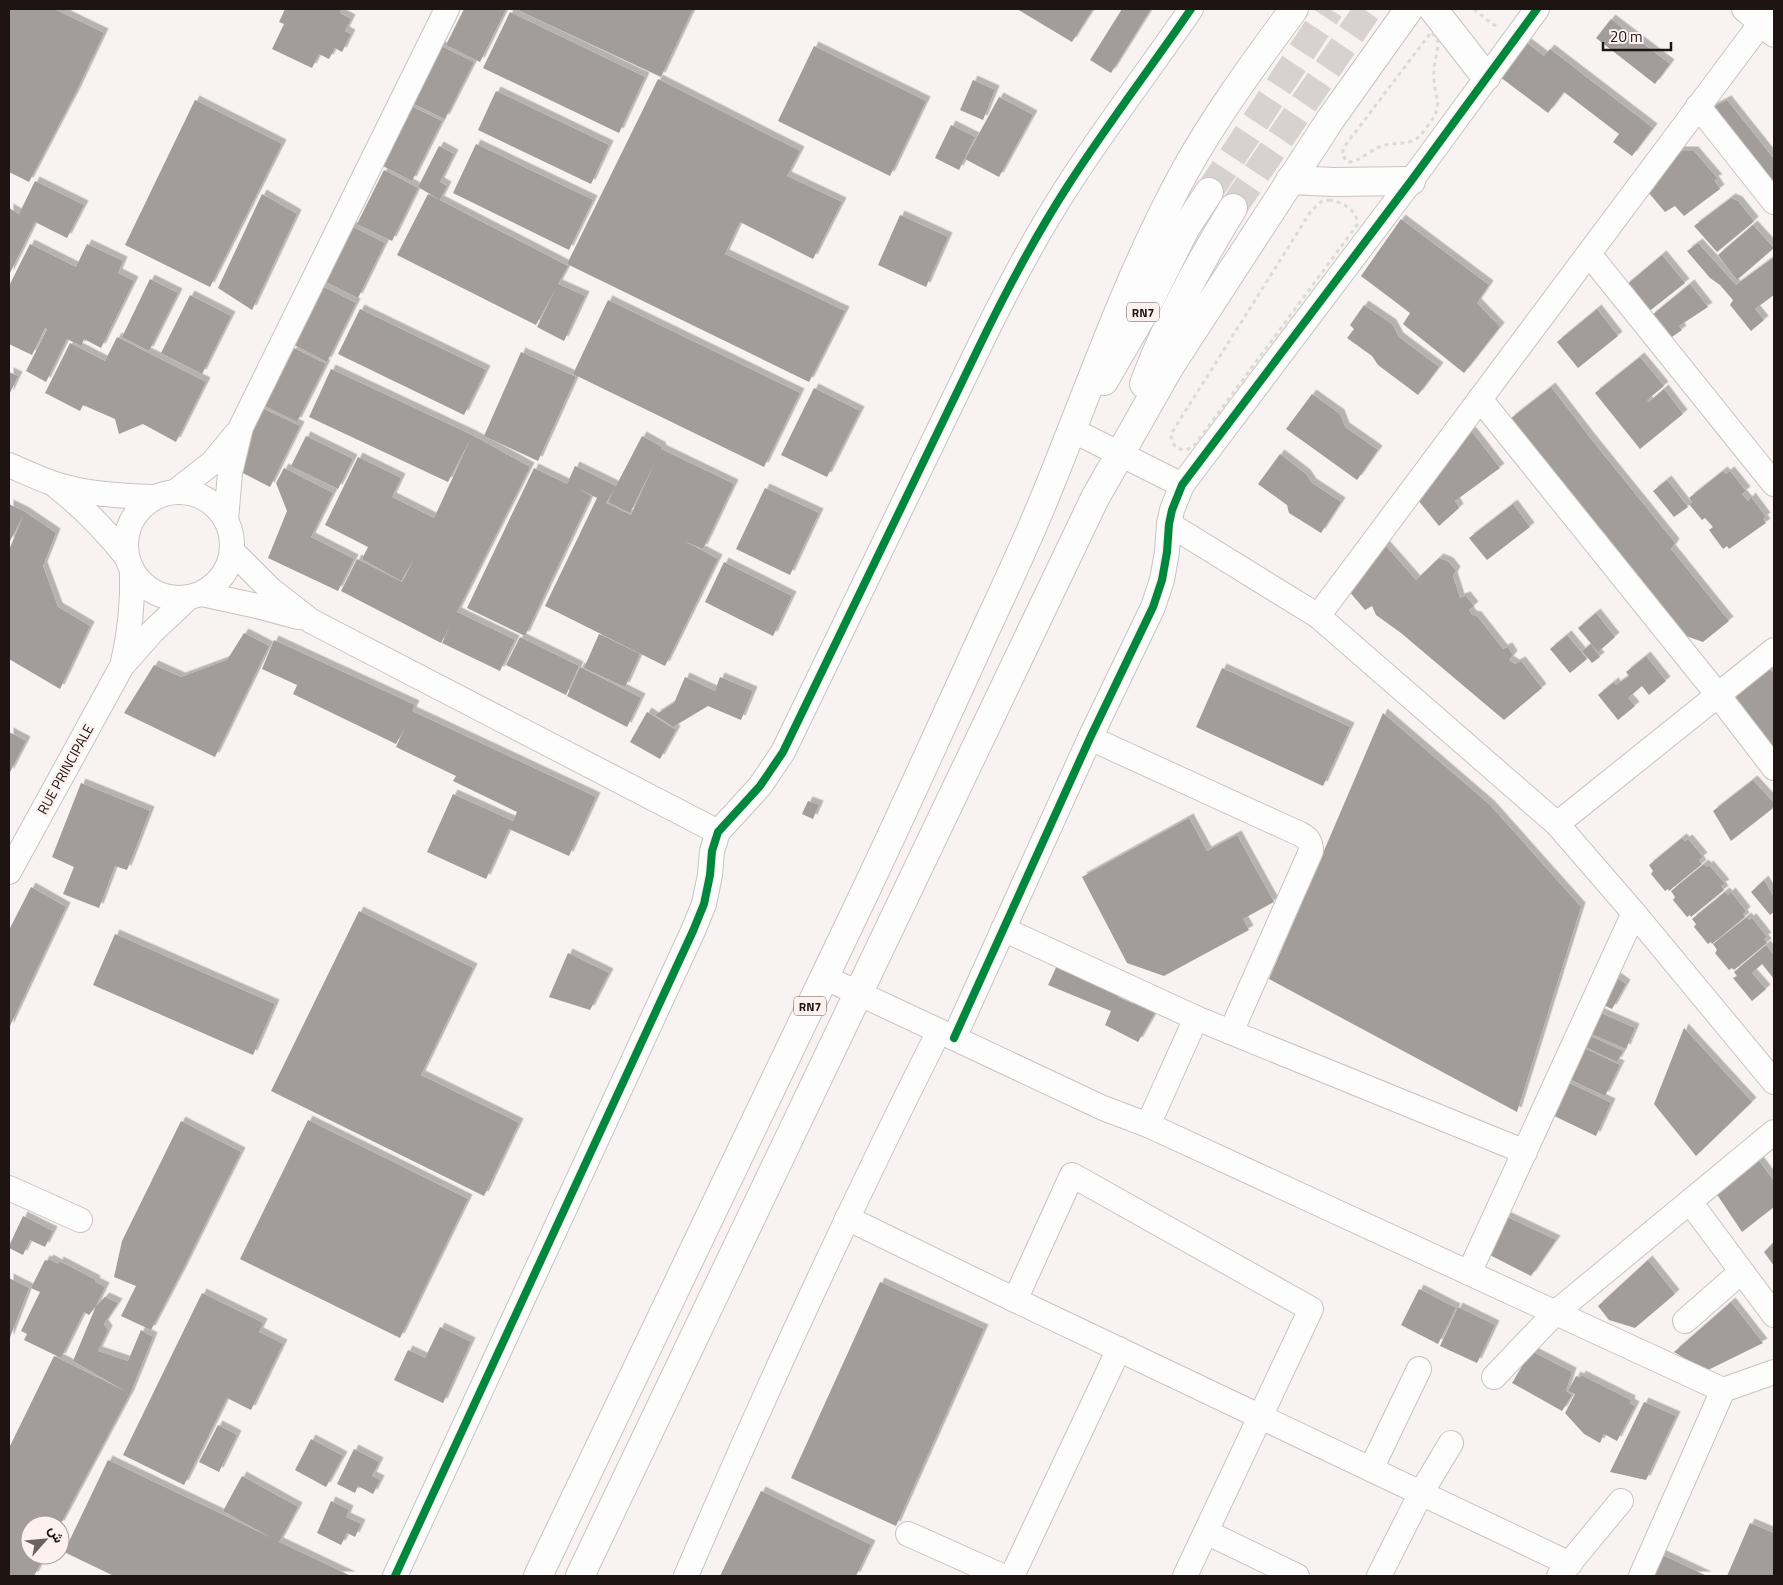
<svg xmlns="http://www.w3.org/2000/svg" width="1783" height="1585" font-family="'Titillium Web',Vazirmatn,sans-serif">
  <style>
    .building { fill: #a29c9a; fill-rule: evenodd; filter: url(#shadow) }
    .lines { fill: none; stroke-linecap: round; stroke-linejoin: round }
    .highway-tunnel { stroke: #d7d2d0; stroke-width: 28; stroke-dasharray: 28 14; stroke-linecap: butt }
    .minor-casing { stroke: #c9c3c0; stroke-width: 26 }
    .highway-casing { stroke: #c9c3c0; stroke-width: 30 }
    .path { stroke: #dcdad9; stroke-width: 3; stroke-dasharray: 4 4; stroke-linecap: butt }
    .minor { stroke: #fefdfd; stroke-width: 24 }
    .highway { stroke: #fefdfd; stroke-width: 28 }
    .cycleway-casing { stroke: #fcf1ee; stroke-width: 11 }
    .cycleway { stroke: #00873e; stroke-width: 8 }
    .labels { text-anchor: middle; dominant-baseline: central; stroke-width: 5; stroke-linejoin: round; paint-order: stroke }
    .shield { fill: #fcf1ee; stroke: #615754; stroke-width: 1 }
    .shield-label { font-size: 12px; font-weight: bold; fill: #1e1512 }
    .street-label { font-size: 14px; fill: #1e1512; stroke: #fcf1ee }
  </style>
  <defs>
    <filter id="shadow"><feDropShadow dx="4.5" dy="-4.5" stdDeviation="0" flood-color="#0004"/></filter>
  </defs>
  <rect width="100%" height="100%" fill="#f8f3f2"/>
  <!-- building -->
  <g class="building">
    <polygon points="9,9 54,9 104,33 76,92 29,182 9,172"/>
    <polygon points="285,9 342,9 340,13 351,19 345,31 351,34 342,52 335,48 329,59 319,54 312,68 272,49 284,24 279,22"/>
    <polygon points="464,9 506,9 480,62 446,45"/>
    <polygon points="520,9 693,9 661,77 520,11"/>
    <polygon points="1017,9 1093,9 1072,42"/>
    <polygon points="1122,9 1151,9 1111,73 1090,60"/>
    <polygon points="510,12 645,77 619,133 483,68"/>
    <polygon points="1611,19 1670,64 1655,84 1596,38"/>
    <polygon points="1527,43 1544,56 1550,49 1653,128 1632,156 1613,142 1619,134 1564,92 1548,113 1500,77"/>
    <polygon points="439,45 474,62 445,119 410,102"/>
    <polygon points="814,46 926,101 890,176 778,121"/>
    <polygon points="658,79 800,151 787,176 842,202 813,259 740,222 725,254 845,311 809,382 567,264"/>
    <polygon points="973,80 995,90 983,120 960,110"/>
    <polygon points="496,91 609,145 591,184 478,130"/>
    <polygon points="999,97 1033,115 999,177 965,159"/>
    <polygon points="195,100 282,144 210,287 125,245"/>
    <polygon points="1727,100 1774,159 1774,194 1707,110"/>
    <polygon points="409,105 442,121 412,181 379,164"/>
    <polygon points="951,125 975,137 959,170 935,158"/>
    <polygon points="476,144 593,200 569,250 453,193"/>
    <polygon points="439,146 454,154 440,182 447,186 440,200 418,187"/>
    <polygon points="1677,151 1694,151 1718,179 1714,180 1720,189 1684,216 1675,206 1665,212 1648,192"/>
    <polygon points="384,170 418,188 392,241 357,224"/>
    <polygon points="35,181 84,205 67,238 35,222 9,275 9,208 19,214"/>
    <polygon points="262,194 297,214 252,310 218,288"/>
    <polygon points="428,194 568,266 558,284 585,296 564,341 537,327 556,288 536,325 397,255"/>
    <polygon points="1731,198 1738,201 1754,221 1751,224 1717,252 1694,226"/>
    <polygon points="900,215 948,237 926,287 878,265"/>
    <polygon points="1401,219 1489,285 1477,303 1500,327 1464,373 1403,324 1410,313 1361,276"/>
    <polygon points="349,225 385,243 358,298 322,280"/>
    <polygon points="1753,225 1774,248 1737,280 1718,255"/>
    <polygon points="1698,243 1736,285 1774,257 1774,295 1755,309 1764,320 1751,331 1730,305 1733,300 1720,285 1710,278 1687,251"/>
    <polygon points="30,244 76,267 87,244 123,261 118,273 134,281 101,348 84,339 81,346 67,339 46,382 26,371 47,329 45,328 32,355 9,344 9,286"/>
    <polygon points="1662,255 1685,283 1647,313 1625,286"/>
    <polygon points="150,279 178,293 149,351 122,337"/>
    <polygon points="1690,284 1708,307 1679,326 1682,330 1669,339 1651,316"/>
    <polygon points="320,285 356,303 327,362 291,343"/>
    <polygon points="190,295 231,316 202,374 161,353"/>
    <polygon points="608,300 800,393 764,467 573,374"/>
    <polygon points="1364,305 1392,324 1399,337 1439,367 1418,395 1378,365 1372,356 1347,338 1354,329 1350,325"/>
    <polygon points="360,309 486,370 464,415 338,354"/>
    <polygon points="1597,309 1618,336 1578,368 1557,342"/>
    <polygon points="117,337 206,382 176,442 143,424 119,434 115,419 83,405 80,411 45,393 70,343 105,361"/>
    <polygon points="294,348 326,364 297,422 265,406"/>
    <polygon points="521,352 576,377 538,461 484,436"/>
    <polygon points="1640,357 1664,386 1647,400 1649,402 1664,389 1683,414 1640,449 1595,393"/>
    <polygon points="331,369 472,435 530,467 457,612 515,640 500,671 442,643 450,626 441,643 341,591 357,559 402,582 414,559 401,581 362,559 368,547 325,525 358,457 401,478 392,497 434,518 471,438 448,482 309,417"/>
    <polygon points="9,372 18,376 9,395"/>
    <polygon points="1551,387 1591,439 1675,543 1671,549 1729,621 1703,642 1686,636 1638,576 1613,549 1510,419"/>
    <polygon points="814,388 860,411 827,477 781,455"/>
    <polygon points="1312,394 1340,414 1345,427 1378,450 1357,480 1286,429"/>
    <polygon points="262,408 300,426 270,487 233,468"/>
    <polygon points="1462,431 1472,432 1500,468 1455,501 1459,508 1439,526 1413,494"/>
    <polygon points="306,436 353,459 338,489 291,466"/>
    <path d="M642 436 662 447 661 449 734 484 703 549 684 541 718 559 665 666 545 606 597 498 577 488 591 496 525 636 467 608 534 468 567 484 575 466 616 486ZM655 462 631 515 606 503 614 490 608 502 630 513Z"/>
    <polygon points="1280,454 1306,474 1312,483 1341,502 1321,533 1289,513 1287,505 1258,484"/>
    <polygon points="284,468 333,493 311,537 354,559 338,591 268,558 287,511 276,483"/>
    <polygon points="1723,471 1726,474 1730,471 1746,491 1742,494 1748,501 1751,497 1766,517 1763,519 1766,523 1729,549 1727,546 1723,549 1709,530 1713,527 1705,518 1702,520 1689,504 1692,502 1689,498"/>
    <polygon points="1667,480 1688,507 1674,517 1653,491"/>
    <polygon points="765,488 819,513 790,575 736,549"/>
    <polygon points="9,504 25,512 56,533 43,566 58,607 90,626 60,689 9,659 9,550 23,516 9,543"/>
    <polygon points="1513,504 1530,527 1487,560 1469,538"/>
    <polygon points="1378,537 1416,580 1439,558 1449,562 1456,571 1453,576 1460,598 1466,596 1474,606 1469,610 1472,615 1477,616 1503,649 1508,647 1513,655 1509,660 1515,664 1521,661 1542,688 1504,720 1401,633 1376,615 1372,606 1365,610 1348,590"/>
    <polygon points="724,562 792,596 773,636 705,602"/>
    <polygon points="1596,613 1615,637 1598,652 1578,628"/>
    <polygon points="244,633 269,646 215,757 124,713 154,665 181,677 227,660"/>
    <polygon points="599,634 640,654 625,687 584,668"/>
    <polygon points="1567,635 1587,659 1570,673 1550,649"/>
    <polygon points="520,637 579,666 566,695 506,665"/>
    <polygon points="274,640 415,705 412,711 596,797 569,856 509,829 486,879 427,852 453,794 513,821 517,812 453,781 456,776 396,747 406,725 396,744 293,694 300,679 297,685 262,669"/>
    <polygon points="1591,644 1600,657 1592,663 1582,651"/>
    <polygon points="1646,656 1666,681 1649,695 1642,686 1628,698 1635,706 1618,720 1598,695 1614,682 1616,685 1629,676 1626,672"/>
    <polygon points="1766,665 1774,674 1774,753 1731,702 1737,696 1734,692"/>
    <polygon points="580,667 641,698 627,727 567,696"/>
    <polygon points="1222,668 1350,727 1323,786 1196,727"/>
    <polygon points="685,677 715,691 720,677 753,691 741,720 708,706 673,727 655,715 674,703"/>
    <polygon points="647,712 676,730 660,759 630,742"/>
    <polygon points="1383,713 1490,805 1581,907 1517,1112 1269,979"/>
    <polygon points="9,732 26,741 9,774"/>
    <polygon points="1753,780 1774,803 1772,809 1731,841 1713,811"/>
    <polygon points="81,783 150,811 127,870 115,866 99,908 63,894 74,867 52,857"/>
    <polygon points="808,801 819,805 813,819 802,814"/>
    <polygon points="1189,818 1207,851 1237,835 1274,902 1243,919 1249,930 1164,976 1127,963 1082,877"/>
    <polygon points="1682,838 1685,841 1688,839 1703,857 1699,860 1702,864 1669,891 1668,889 1665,891 1651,874 1653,871 1649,865"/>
    <polygon points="1704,864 1707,867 1709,865 1725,884 1721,886 1724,890 1691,917 1690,915 1687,917 1673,900 1675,897 1671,891"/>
    <polygon points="1764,880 1774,897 1774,912 1770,915 1751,892"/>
    <polygon points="31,887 66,907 9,1028 9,930"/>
    <polygon points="1725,892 1728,895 1731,892 1746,911 1743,914 1745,917 1712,944 1711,942 1708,944 1694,927 1696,924 1692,919"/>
    <polygon points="359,911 473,968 421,1075 519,1123 484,1196 271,1091"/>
    <polygon points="1747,917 1749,920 1752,918 1767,937 1764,939 1767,943 1734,970 1732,968 1729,970 1715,953 1717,950 1713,944"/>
    <polygon points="115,934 275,1004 253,1055 93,985"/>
    <polygon points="1766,945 1774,955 1774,979 1762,964 1752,973 1766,989 1752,1001 1733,978 1737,976 1734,972"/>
    <polygon points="568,953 609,973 590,1010 549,997"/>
    <polygon points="1060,959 1122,987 1118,997 1133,1004 1136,994 1160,1004 1138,1042 1105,1025 1111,1011 1048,985"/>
    <polygon points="1613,975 1626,984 1612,1009 1599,1003"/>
    <polygon points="1596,1011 1635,1028 1626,1049 1587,1032"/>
    <polygon points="1684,1028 1752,1102 1696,1156 1654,1104"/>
    <polygon points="1586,1034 1623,1051 1617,1062 1581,1045"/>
    <polygon points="1582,1047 1620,1065 1605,1096 1567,1078"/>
    <polygon points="1563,1080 1611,1103 1596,1136 1548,1113"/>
    <polygon points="308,1120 468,1199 400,1338 240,1259"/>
    <polygon points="181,1121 241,1152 182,1271 151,1330 121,1316 136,1286 114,1277 122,1241"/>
    <polygon points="1757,1158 1774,1181 1774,1207 1742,1232 1716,1193"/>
    <polygon points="1503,1215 1556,1240 1531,1276 1486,1253"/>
    <polygon points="23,1216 53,1231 45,1247 30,1240 23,1255 9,1248 9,1246"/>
    <polygon points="1774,1242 1774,1266 1764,1252"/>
    <polygon points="49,1259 58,1264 59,1261 96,1280 95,1282 105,1287 96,1306 105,1297 118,1303 104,1324 108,1330 98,1351 128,1361 141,1330 153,1337 130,1394 60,1525 30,1525 30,1555 45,1555 34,1576 9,1576 9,1448 54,1356 125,1391 73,1361 96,1306 89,1315 84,1312 61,1358 24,1340 27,1334 21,1331 40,1292 31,1288 45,1260 48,1261"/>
    <polygon points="1648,1260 1675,1294 1635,1328 1609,1320 1598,1306"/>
    <polygon points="9,1278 29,1288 9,1340"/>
    <polygon points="880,1282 984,1329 896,1526 791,1478"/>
    <polygon points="1419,1289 1456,1308 1438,1344 1401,1325"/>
    <polygon points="202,1293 263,1323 259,1332 283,1344 251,1410 227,1398 184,1485 123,1455"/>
    <polygon points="1731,1302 1763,1343 1706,1371 1674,1352"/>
    <polygon points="1458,1307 1495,1325 1477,1363 1440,1346"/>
    <polygon points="440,1327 471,1342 443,1403 394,1380 408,1350 425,1358"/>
    <polygon points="1531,1351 1572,1372 1566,1391 1572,1395 1562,1411 1512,1383"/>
    <polygon points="1581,1375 1631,1400 1630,1403 1635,1406 1617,1441 1604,1434 1600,1443 1584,1434 1565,1413 1575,1394 1568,1391 1576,1376 1580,1378"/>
    <polygon points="1644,1402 1676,1416 1646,1480 1610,1472"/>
    <polygon points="218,1425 237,1435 219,1472 199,1462"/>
    <polygon points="311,1439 343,1456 326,1487 295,1470"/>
    <polygon points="354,1449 379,1462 372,1476 380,1480 373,1494 358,1486 355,1493 337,1484"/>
    <polygon points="108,1460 272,1538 223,1511 242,1476 298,1507 279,1542 351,1576 114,1576 64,1552"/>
    <polygon points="761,1491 871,1545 856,1576 720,1576"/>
    <polygon points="331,1501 349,1510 346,1517 361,1524 355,1537 347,1533 341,1545 317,1533"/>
    <polygon points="1750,1523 1774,1533 1774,1576 1727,1576"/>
    <polygon points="1658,1553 1707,1576 1648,1576"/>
  </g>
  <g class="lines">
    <!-- highway-tunnel -->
    <g class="highway-tunnel">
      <polyline points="1209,192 1330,9"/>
      <polyline points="1233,208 1368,9"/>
    </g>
    <!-- minor casing -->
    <g class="minor-casing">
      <g id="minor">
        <polyline points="1744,9 1774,35"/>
        <polyline points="1698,106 1774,202"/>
        <polyline points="1589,254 1774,484"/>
        <polyline points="1480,399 1718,695 1774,768"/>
        <polyline points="1072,430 1182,485"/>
        <path d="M9 465C23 471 38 478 52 483 84 494 120 496 154 497"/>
        <path d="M56 486C83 507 105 530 126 556"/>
        <polyline points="176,491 212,463 236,434"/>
        <circle cx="179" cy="545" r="53"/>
        <polyline points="226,520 230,473 241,427 447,9"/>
        <polyline points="1169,524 1318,616 1557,824 1634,913 1774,1082"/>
        <polyline points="232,551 270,589 311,621 718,832"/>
        <polyline points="202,594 257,606 298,617"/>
        <polyline points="1318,616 1761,23"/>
        <path d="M123 662C130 632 133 603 132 572"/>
        <path d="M1090 738 1300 834C1308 838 1311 842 1311 851L1231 1032"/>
        <polyline points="1557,824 1774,650"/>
        <polyline points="9,872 122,666 153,631 188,598"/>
        <polyline points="1003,929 1196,1018 1525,1152"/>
        <polyline points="824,977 1103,1108 1148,1125 1723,1390 1774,1372"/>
        <polyline points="954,1038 1090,738 1153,607 1162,580 1167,552 1169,524 1172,510 1182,485 1411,181 1537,9"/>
        <polyline points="1148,1125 1196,1018"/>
        <polyline points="9,1188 80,1220"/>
        <polyline points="1690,1202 1774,1315"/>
        <polyline points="847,1218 1015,1300 1570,1564"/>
        <polyline points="1469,1273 1634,913"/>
        <polyline points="1015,1300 1072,1175 1311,1309 1185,1576"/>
        <polyline points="1685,1321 1741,1272"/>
        <polyline points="1494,1377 1555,1313 1774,1132"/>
        <polyline points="1371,1469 1419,1369"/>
        <polyline points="1206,1532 1297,1576"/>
        <polyline points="908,1534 1002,1576"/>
        <path d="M395 1576 693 931 704 904 710 875 712 851 718 832 760 786 783 752 977 351C1004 295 1033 240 1067 187 1106 126 1150 69 1191 9"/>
        <path d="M686 1576C765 1392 849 1210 939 1031"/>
        <polyline points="1012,1576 1119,1349"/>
        <polyline points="1379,1576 1421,1493 1451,1443"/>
        <polyline points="1559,1576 1621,1501"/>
        <polyline points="1641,1576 1723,1390"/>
      </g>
    </g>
    <!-- highway casing -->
    <g class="highway-casing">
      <g id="highway">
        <polyline points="1433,9 1486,77"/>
        <polyline points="1762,9 1761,23 1774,19"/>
        <polyline points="1290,180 1333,182 1411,181"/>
        <polyline points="1104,381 1141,317 1186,227 1209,192"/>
        <path d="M1144 384C1167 322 1198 265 1233 208"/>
        <path d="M538 1576C643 1355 750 1134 855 913 902 815 946 716 991 618 1012 573 1033 528 1051 482 1094 376 1131 269 1186 169 1218 112 1256 61 1294 9"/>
        <polyline points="580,1576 1095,498 1170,366 1330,120 1409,9"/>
      </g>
    </g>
    <!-- path -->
    <g class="path">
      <polyline points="1474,9 1492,24 1497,26"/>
      <path d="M1432 33 1436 37 1438 42C1438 54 1433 65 1434 77 1434 100 1445 102 1429 124 1425 129 1422 135 1416 139 1406 145 1393 142 1382 146 1371 149 1358 163 1348 162L1342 155 1344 147 1429 35Z"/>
      <path d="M1329 200C1341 201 1359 211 1357 225L1194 446C1182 454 1171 448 1171 434L1311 211 1322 201Z"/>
    </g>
    <!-- minor -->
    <use href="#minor" class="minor"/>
    <!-- highway -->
    <use href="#highway" class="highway"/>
    <!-- cycleway casing -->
    <g class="cycleway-casing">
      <g id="cycleway">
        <polyline points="954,1038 1090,738 1153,607 1162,580 1167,552 1169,524 1172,510 1182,485 1411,181 1537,9"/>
        <path d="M395 1576 693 931 704 904 710 875 712 851 718 832 760 786 783 752 977 351C1004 295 1033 240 1067 187 1106 126 1150 69 1191 9"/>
      </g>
    </g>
    <!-- cycleway -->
    <use href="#cycleway" class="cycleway"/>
  </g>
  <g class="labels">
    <!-- shield labels -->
    <g class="shield">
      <rect x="1127" y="302.5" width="32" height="19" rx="4"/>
      <rect x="794" y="996.5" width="32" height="19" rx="4"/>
    </g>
    <g class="shield-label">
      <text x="1143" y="312">RN7</text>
      <text x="810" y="1006">RN7</text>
    </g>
    <!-- street labels -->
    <g class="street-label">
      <text transform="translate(65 769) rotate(-61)">RUE PRINCIPALE</text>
    </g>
  </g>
  <!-- border -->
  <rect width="1783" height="1585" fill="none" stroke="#1e1512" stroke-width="20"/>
  <!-- north arrow -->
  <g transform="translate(45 1540) rotate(63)"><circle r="24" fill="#fcf1ee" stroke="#a39996"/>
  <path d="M0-4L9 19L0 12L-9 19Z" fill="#6a6360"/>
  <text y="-8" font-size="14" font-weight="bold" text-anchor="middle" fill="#1e1512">ش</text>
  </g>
  <!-- scale -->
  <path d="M1603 42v8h68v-8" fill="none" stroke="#1e1512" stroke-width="2.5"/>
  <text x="1610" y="42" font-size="15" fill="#1e1512" stroke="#fcf1ee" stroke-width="4" paint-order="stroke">20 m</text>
</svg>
